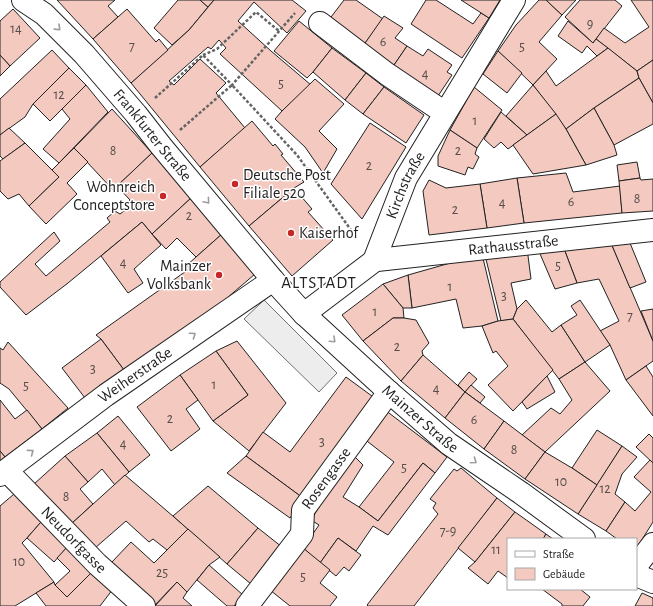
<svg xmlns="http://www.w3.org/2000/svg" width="653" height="606" font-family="'Alegreya Sans',sans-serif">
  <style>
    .parking { fill: #ededed; stroke: #6f6f6f }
    .building { fill: #f3c9c0; stroke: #222 }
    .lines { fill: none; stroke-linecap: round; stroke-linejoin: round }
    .minor-casing { stroke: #222; stroke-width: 24 }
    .path { stroke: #646464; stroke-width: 2.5; stroke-dasharray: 3 2; stroke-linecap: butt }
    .minor { stroke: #fff; stroke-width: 22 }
    .oneway { stroke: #9c9c9c }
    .poi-dot { fill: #c62828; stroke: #fff; stroke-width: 1.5 }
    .labels { text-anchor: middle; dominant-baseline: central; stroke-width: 3; stroke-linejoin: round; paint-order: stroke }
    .number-label { font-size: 14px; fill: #564c4a }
    .street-label { font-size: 16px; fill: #222; stroke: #fff }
    .poi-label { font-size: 16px; fill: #222; stroke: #fff; text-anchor: start }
    .neighbourhood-label { font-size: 17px; letter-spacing: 1px; fill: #222; stroke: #fff }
  </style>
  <rect width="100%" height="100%" fill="#fff"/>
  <!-- parking -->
  <polygon class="parking" points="264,300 337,373 319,392 244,319"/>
  <!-- building -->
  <g class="building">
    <polygon points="57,0 115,0 108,6 118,17 93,39"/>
    <polygon points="178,0 200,0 208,7 189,30 172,45 154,28"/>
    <polygon points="200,0 214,0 208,7"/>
    <polygon points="214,0 292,0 306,11 287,33 254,2 238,21 271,51 311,85 282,111 220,54 226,48 219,40 211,49 208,47 169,81 174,85 200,59 226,83 216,93 245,128 200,167 131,83 189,30"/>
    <polygon points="344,0 356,0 383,19 363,46 328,21"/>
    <polygon points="426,0 436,0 473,24 481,13 489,18 462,58 411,24"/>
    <polygon points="461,0 500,0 489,18"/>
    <polygon points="539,0 546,0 562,15 539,42 557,59 533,85 498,51 516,25"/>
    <polygon points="546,0 576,0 562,15"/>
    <polygon points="580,0 615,0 622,6 593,43 565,17"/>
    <polygon points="631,0 653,0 653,60 637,71 596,39 604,28 625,43 649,27"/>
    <polygon points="13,9 40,38 10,66 0,55 0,21"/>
    <polygon points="127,9 156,42 159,39 168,50 131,83 93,39"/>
    <polygon points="384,16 403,28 395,38 407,46 392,68 363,46"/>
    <polygon points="299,21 332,48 313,72 307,78 274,51"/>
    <polygon points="568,21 593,43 596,39 608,48 597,56 587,46 582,53 558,36"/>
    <polygon points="407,46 423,56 428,49 452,65 447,72 452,75 436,99 392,68"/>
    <polygon points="332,48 366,73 345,100 313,72"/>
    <polygon points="608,48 637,71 639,78 594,108 566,129 533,85 546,71 556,86"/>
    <polygon points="52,50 69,68 33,104 25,117 0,135 0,99"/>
    <polygon points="498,51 522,73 507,93 483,74"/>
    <polygon points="0,55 10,66 0,76"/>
    <polygon points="653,60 653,103 639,78 637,71"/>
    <polygon points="69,68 86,85 50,121 33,104"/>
    <polygon points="366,73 384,87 363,114 345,100"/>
    <polygon points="639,78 653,103 653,124 614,145 594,108"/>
    <polygon points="315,79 344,104 319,131 337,149 323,173 305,147 275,119 282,111"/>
    <polygon points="86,85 108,112 59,163 43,149 70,119 62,109"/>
    <polygon points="533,85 556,114 527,135 506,116"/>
    <polygon points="384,87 424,115 406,143 363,114"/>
    <polygon points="474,87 502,110 477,148 450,130"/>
    <polygon points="594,108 614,145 617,155 586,165 566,129"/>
    <polygon points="112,109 152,153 113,190 74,148"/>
    <polygon points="501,112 527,135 508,149 501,142 494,148 484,139"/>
    <polygon points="556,114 566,129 586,165 533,174 513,145"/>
    <polygon points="252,121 273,146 275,144 283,154 281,155 304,182 294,188 249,226 200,167"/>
    <polygon points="370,123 406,147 362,219 331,184"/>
    <polygon points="9,128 25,143 3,159 0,156 0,135"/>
    <polygon points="450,130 477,148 475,154 479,157 473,169 468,167 465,175 438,166 438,156"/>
    <polygon points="25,143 59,177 29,206 19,194 8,199 0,191 0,161"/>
    <polygon points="74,148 88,162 67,183 77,194 46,224 29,206 59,177 52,170"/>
    <polygon points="152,153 191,198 152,234 142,222 68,283 26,315 0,287 0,282 54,232 60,241 35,264 46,276 110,222 107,218 115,211 120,214 128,208 126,204 130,200 117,186"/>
    <polygon points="637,162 640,178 619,181 617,165"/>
    <polygon points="566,173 573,192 620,186 622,213 524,223 517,178"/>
    <polygon points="517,178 524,223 487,228 480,184"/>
    <polygon points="640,178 641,180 653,179 653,211 622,213 619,181"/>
    <polygon points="429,180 446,188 480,184 487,228 429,235 423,191"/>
    <polygon points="294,188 312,209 308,212 333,240 292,276 249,226"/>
    <polygon points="191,198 222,234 196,257 177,238 166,249 152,234"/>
    <polygon points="142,222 161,245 134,269 143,283 128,293 101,256"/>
    <polygon points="222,234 255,274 220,304 124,370 101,339 96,335 189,269 187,265"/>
    <polygon points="611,243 653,341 653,361 626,380 610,345 600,331 619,321 599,279 577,283 563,246"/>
    <polygon points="611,243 630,243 646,282 630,288"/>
    <polygon points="563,246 577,283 555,289 538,249"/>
    <polygon points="527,248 531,279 511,283 517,309 513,319 501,321 485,255"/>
    <polygon points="482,254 498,321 482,326 463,328 456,299 412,308 408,275"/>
    <polygon points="408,275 412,308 403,308 383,284"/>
    <polygon points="383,284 403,308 404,318 393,318 363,341 342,315"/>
    <polygon points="526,300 552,332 561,325 585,362 559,379 513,319 517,309"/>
    <polygon points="580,300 610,345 585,362 561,325 577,315 571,306"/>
    <polygon points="653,309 653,341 641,311"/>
    <polygon points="393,318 404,318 416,320 429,343 422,351 423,355 401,381 363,341"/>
    <polygon points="513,319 553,370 513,411 488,385 508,366 496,351 493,353 482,326 498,321"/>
    <polygon points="101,339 124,370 85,398 62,368"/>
    <polygon points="237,341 286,403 249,451 213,421 248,395 216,351"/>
    <polygon points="8,342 68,408 42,429 9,389 0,383 0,348 3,350"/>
    <polygon points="216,351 248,395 213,421 180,375"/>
    <polygon points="423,355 465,392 445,418 401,381"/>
    <polygon points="585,362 610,391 545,452 522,435 551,408 560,414 572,400 559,379"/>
    <polygon points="646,366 653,377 653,416 626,380"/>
    <polygon points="469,372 477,379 465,392 458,385"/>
    <polygon points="180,375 198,400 186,409 200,429 171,451 137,407"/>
    <polygon points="547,376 555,392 527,409 522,402"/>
    <polygon points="346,377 376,399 303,498 246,456 263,432 290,452"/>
    <polygon points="471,385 485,397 480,403 465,392"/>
    <polygon points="465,392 504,421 484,449 445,418"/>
    <polygon points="0,400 15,419 27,410 42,429 5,457 0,451"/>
    <polygon points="385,410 447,457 435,473 423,463 378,521 359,507 394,462 363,438"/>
    <polygon points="118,416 150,455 129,472 97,433"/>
    <polygon points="504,421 545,452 525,479 484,449"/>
    <polygon points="597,430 622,446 597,485 572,468"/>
    <polygon points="97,433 129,472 115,485 102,469 88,482 65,456"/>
    <polygon points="649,434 653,438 653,463 636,447"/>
    <polygon points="622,446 637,457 622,474 615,494 625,502 606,531 578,514"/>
    <polygon points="0,451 5,457 0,461"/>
    <polygon points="545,452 572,468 597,485 578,514 525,479"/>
    <polygon points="352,454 363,465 343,497 359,507 378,521 423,463 435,473 388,535 373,526 356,551 338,538 320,563 303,548 319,525 311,520"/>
    <polygon points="65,456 88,482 80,489 93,504 70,525 34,484"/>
    <polygon points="246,456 303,498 290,518 227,473"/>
    <polygon points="650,460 653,463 653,522 636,549 636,539 617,539 606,531 625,502 635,511 651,492 634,477"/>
    <polygon points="461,468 497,498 414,606 368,606 367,605 438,514 433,508 436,503 430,499 454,469 457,471"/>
    <polygon points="125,475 188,529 167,550 153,539 149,542 126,521 95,548 70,525"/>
    <polygon points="208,486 258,528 227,564 173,516"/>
    <polygon points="14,494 41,522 27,538 22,543 54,582 15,606 0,606 0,506"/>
    <polygon points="497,498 515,512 475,562 458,548"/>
    <polygon points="515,512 546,534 543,539 508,539 508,578 498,571 488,584 468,568 475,562"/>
    <polygon points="41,522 69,545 54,562 27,538"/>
    <polygon points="258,528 282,547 251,584 227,564"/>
    <polygon points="188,529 220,557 209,565 187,592 177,582 154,606 111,563 131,542 154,563"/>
    <polygon points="546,534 553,539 543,539"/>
    <polygon points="338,538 361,555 349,571 344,567 336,576 320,563"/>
    <polygon points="69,545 94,570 67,597 55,585 70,571 57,558"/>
    <polygon points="303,548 330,570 320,583 337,597 330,606 290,606 270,590"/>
    <polygon points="209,565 243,595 234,606 227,606 197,580"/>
    <polygon points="94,570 113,589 100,606 46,606 36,593 54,582 55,585 67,597"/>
    <polygon points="177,582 187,592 183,598 192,606 155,606"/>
    <polygon points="542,589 580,589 590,597 583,606 562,606 562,604"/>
    <polygon points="642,593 653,598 653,606 635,606"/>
  </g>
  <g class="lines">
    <!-- minor casing -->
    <g class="minor-casing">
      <g id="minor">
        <path id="s1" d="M23 0 44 14 84 54 136 114 161 146 273 280 304 314 389 392 449 444 521 493 584 539"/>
        <polyline points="320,23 387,74 445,113"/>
        <path id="s2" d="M374 261 406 178 514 0"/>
        <path id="s3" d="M304 314 374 261 377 260 653 230"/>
        <path id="s4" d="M7 471 97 564 144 606"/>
        <path id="s5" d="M0 475 106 395 273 280"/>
        <polyline points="636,566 653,544"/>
        <polyline points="636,575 653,582"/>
        <path id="s6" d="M247 606 302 534 303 510 389 392"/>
      </g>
    </g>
    <!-- path -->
    <g class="path">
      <polyline points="203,55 217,49 256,12 279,31"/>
      <polyline points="155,98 203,55 232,85 295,13"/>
      <polyline points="180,130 232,85 297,155 356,237"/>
    </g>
    <!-- minor -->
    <use href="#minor" class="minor"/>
  </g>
  <!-- one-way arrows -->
  <defs><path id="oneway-chevron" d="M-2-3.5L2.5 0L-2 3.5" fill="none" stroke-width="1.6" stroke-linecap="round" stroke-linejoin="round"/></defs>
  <g class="oneway">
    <use href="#oneway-chevron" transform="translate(58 28) rotate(44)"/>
    <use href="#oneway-chevron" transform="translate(207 201) rotate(50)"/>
    <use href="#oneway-chevron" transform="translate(193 335) rotate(-35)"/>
    <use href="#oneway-chevron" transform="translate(333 340) rotate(43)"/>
    <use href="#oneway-chevron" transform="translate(31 452) rotate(-37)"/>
    <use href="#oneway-chevron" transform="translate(474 461) rotate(35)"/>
  </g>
  <!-- markers -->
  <g class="poi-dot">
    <circle cx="235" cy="184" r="4"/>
    <circle cx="163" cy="196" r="4"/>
    <circle cx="291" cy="233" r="4"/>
    <circle cx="219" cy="275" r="4"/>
  </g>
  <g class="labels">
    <!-- number labels -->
    <g class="number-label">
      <text x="590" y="24">9</text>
      <text x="16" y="29">14</text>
      <text x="383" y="42">6</text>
      <text x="132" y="46">7</text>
      <text x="522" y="47">5</text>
      <text x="425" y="74">4</text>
      <text x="281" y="84">5</text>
      <text x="59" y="95">12</text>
      <text x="475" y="121">1</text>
      <text x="113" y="151">8</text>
      <text x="458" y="151">2</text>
      <text x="369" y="166">2</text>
      <text x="637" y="199">8</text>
      <text x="571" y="202">6</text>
      <text x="502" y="203">4</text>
      <text x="455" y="210">2</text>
      <text x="189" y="216">2</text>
      <text x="123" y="263">4</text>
      <text x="558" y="266">5</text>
      <text x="450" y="287">1</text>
      <text x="504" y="296">3</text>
      <text x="375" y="312">1</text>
      <text x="630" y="316">7</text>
      <text x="397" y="347">2</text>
      <text x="93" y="369">3</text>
      <text x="214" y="385">1</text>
      <text x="26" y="386">5</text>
      <text x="436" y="389">4</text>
      <text x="170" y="419">2</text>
      <text x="474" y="420">6</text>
      <text x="322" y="442">3</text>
      <text x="123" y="444">4</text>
      <text x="514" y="450">8</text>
      <text x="404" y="468">5</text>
      <text x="561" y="482">10</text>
      <text x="605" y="489">12</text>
      <text x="66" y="497">8</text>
      <text x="448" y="531">7-9</text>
      <text x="496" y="550">11</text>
      <text x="19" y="562">10</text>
      <text x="162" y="573">25</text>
      <text x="303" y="577">5</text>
    </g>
    <!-- street labels -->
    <g class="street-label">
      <text stroke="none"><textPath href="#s1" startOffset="188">Frankfurter Straße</textPath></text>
      <text stroke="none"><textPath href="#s2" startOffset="82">Kirchstraße</textPath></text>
      <text stroke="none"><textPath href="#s3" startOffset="228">Rathausstraße</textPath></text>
      <text stroke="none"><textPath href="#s5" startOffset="168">Weiherstraße</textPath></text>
      <text stroke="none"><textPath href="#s1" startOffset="579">Mainzer Straße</textPath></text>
      <text stroke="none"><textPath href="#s6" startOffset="154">Rosengasse</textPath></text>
      <text stroke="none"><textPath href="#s4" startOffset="96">Neudorfgasse</textPath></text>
    </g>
    <!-- poi labels -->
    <g class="poi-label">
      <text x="243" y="175">Deutsche Post<tspan x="243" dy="18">Filiale 520</tspan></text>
      <text x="155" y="187" text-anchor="end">Wohnreich<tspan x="155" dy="18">Conceptstore</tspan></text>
      <text x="299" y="233">Kaiserhof</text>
      <text x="211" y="266" text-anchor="end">Mainzer<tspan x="211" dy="18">Volksbank</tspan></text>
    </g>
    <!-- neighbourhood labels -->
    <g class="neighbourhood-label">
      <text x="319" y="282">ALTSTADT</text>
    </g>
  </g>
  <!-- legend -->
  <rect x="507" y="538" width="130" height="52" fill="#ffffff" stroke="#a7a7a7"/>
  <rect x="515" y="551" width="20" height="6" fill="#ffffff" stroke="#a7a7a7"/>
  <text x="543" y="558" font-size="12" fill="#222222">Straße</text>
  <rect x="515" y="568" width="20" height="12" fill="#f3c9c0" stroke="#a7a7a7"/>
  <text x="543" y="578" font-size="12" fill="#222222">Gebäude</text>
</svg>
